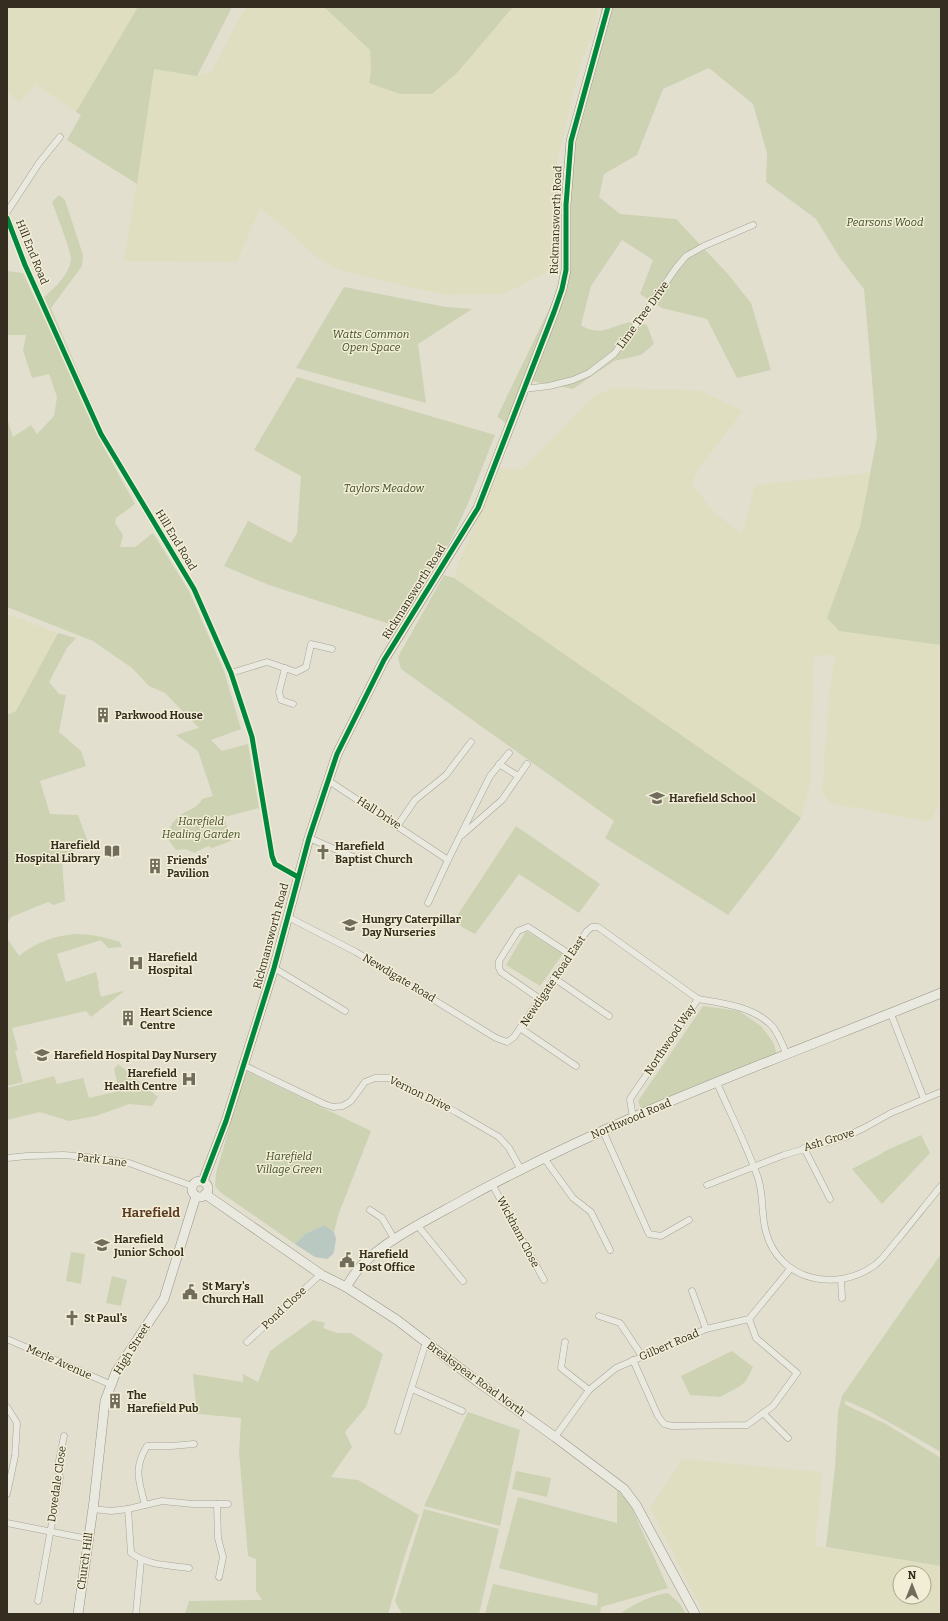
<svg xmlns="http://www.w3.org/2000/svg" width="948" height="1621" font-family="Bitter,serif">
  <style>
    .farmland { fill: #e0dec1; fill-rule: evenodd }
    .green { fill: #cdd2b3 }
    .water { fill: #b9c8c1 }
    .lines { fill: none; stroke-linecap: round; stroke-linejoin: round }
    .street-casing { stroke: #a7a497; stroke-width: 7 }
    .secondary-casing { stroke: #979388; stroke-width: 10 }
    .street { stroke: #eae9e0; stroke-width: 6 }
    .secondary { stroke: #eae9e0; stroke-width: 9 }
    .cycleway-casing { stroke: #f2eed6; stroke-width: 8 }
    .cycleway { stroke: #00873e; stroke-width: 5 }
    .labels { text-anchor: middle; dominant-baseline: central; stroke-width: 3; stroke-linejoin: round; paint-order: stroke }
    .street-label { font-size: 11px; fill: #352e20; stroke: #f2eed6 }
    .park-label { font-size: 11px; font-style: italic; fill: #404f29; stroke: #f2eed6 }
    .poi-label { font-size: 11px; font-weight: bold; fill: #352e20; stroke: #f2eed6; text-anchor: start }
    .quarter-label { font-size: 13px; font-weight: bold; fill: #5d3a24; stroke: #f2eed6 }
  </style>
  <rect width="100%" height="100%" fill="#e2dfcf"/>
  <!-- farmland -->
  <g class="farmland">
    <polygon points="7,7 138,7 76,112 36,85 19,102 7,91"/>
    <polygon points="247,7 324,7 370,50 371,72 369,83 400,94 432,94 457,73 513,7 599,7 593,33 580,66 556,167 554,268 504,294 445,295 342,271 316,257 289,231 260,209 237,262 124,261 154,69 197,76 212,71 239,18"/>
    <polygon points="614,388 699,390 743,411 697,471 692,484 714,512 742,534 755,485 870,473 860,527 827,618 839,631 941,645 941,800 930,822 830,803 822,792 829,695 835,654 814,657 810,784 801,818 454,578 458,563 500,468 523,469 594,396"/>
    <polygon points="7,614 58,633 16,711 7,715"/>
    <path d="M682 1459 823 1472 815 1546 941 1566V1614H704L650 1508ZM900 1573H924V1597H900Z"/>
  </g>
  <!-- green -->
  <g class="green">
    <polygon points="138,7 232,7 197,76 154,69 137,184 67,140 81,115 76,112"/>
    <polygon points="324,7 513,7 457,73 432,94 400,94 369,83 371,72 370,50"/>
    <path d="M601 7H941V645L839 631 827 618 860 527 877 437 864 289 840 258 816 219 766 182 767 153 753 104 709 68 663 89 637 155 604 174 599 197 620 214 676 219 727 273 751 303 771 370 737 378 707 319 662 308 640 294 653 260 622 240 591 286 581 325C600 338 612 325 631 322 636 322 642 324 647 325L654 344 641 355 614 361 573 389 532 381 512 427 497 417 568 270 569 168 600 41Z"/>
    <path d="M59 195 65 200 83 255 82 266 51 308 101 425 102 444 135 504 116 518 115 523 123 535 120 547H135L153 533 189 591 224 671 241 729 211 740 222 751 248 744 259 808 224 817 231 841 212 848 208 846 194 853 186 849 176 850 165 835C170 830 171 824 176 819 184 810 197 810 202 799L213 796 198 751 176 735 199 728 165 693 149 686 132 668 93 641 7 607V418L13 437 31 425 37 434 54 416 57 397 49 374 32 378 23 350 26 335H7V271L23 273 37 303C50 292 68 278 71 260 72 254 56 212 52 202Z"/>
    <polygon points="344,287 446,307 472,309 418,344 426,403 296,368"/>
    <polygon points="297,377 495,435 467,506 452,538 407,615 396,626 269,585 224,566 248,521 291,543 297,533 301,476 254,450"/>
    <polygon points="444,575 454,578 801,818 773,857 728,915 605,838 614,821 401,669 398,657"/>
    <polygon points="58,633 76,638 67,648 49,682 59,694 66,695 59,732 81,751 86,766 40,781 50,814 78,815 88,842 62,860 65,901 53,905 48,902 11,917 7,924 7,715 16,711"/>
    <polygon points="516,826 600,884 579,913 519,874 475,934 453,922"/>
    <polygon points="526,931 563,954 540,986 506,965"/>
    <path d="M75 934C91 934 105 937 120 942L122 947 108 948 101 940 57 954 66 982 96 972 99 985H98L101 997 122 991 123 992 91 1017 86 1011 12 1028 18 1050 15 1051 23 1082 7 1086V938L19 956C36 942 54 936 75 934Z"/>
    <polygon points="703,1006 739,1011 761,1026 773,1042 778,1057 642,1112 638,1101"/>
    <polygon points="118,1064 158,1097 152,1106 129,1104 96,1116 69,1121 40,1112 7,1120 7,1088 54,1076 57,1084 83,1078 89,1098 119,1091 114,1069"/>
    <polygon points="246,1071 371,1131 339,1213 334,1232 324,1225 305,1234 295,1244 220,1192 215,1186 216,1173"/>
    <polygon points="921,1135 930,1153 882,1204 852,1169 883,1153 883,1152"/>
    <polygon points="71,1252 85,1254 81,1284 66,1281"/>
    <polygon points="941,1254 941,1452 871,1412 847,1401 844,1402 846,1405 886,1424 941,1458 941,1566 826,1547 835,1467 838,1412 842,1396"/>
    <polygon points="112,1276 127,1280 121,1306 106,1303"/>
    <polygon points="313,1320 325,1323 323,1328 337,1333 351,1333 383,1354 366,1407 345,1432 352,1447 331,1477 358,1480 419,1515 404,1558 388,1614 185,1614 189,1601 262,1600 256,1591 256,1559 248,1556 239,1452 241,1418 157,1410 158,1401 196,1405 193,1374 243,1382 243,1374 258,1382 270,1351"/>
    <polygon points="732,1351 753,1367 746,1381 739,1387 720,1397 690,1395 681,1376"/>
    <polygon points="468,1412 520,1430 500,1526 424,1506"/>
    <polygon points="516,1471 551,1478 547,1497 512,1489"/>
    <polygon points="617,1490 629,1502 668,1588 601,1607 600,1614 485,1614 493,1584 597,1606 598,1594 499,1568 518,1497 617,1523"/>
    <polygon points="424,1509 499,1529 479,1614 402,1614 395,1601"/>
    <path d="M668 1593 680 1604 686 1614H620C633 1604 652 1595 668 1593Z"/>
  </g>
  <!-- water -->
  <polygon class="water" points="324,1225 334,1232 336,1239 334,1252 332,1255 327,1259 315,1257 295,1244 305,1234"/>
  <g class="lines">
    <!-- street casing -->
    <g class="street-casing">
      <g id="street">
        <polyline points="7,212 39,163 60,137"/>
        <polyline points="7,218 25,265 101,434 194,589 231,673 252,737 272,856 275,864 298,877"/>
        <polyline points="524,389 549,386 573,380 589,373 614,354 649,307 676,268 686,256 704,246 753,225"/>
        <polyline points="285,668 279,692 281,700 293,704"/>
        <polyline points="231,673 267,662 296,672 306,667 311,644 332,649"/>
        <polyline points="499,764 518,776"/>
        <polyline points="329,781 448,860"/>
        <polyline points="398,825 415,800 446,775 471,742"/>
        <polyline points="462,835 502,800 527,764"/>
        <polyline points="309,838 356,858"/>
        <polyline points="428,903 448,860 490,776 509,753"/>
        <polyline points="288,917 356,952 496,1038 507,1042 514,1037 587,931 592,927 598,927 698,999"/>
        <polyline points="274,968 345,1011"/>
        <polyline points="554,978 609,1016"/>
        <polyline points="540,999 501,972 499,968 499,961 518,931 528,927 571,955"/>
        <polyline points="891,1014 924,1099"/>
        <polyline points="520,1028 576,1066"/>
        <polyline points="243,1065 324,1104 333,1107 343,1106 351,1101 365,1082 375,1078 389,1078 456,1112 499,1137 509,1148 521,1170"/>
        <path d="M717 1083C731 1115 747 1146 758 1178 764 1196 761 1215 766 1232 779 1281 837 1293 875 1265 884 1258 891 1247 899 1238 913 1221 927 1203 941 1186"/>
        <path d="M633 1118 630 1099 698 999C723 1003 755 1007 773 1027 779 1035 783 1046 787 1055"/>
        <polyline points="603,1131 649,1234 661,1236 689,1220"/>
        <polyline points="804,1148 830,1199"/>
        <polyline points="7,1158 27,1156 64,1155 97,1158 129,1163 192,1186"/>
        <polyline points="544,1158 573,1198 591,1212 610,1250"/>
        <polyline points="492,1184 544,1280"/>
        <polyline points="707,1185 784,1155 845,1137 864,1128 891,1113 941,1092"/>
        <polyline points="370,1210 382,1218 395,1240"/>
        <polyline points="418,1226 463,1281"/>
        <polyline points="841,1280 842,1298"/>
        <polyline points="692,1291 706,1329"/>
        <polyline points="599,1316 620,1323 642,1356"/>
        <polyline points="7,1339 112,1385"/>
        <polyline points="247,1342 321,1274"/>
        <polyline points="565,1342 561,1368 589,1390"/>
        <polyline points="633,1360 658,1416 664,1424 672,1426 747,1425 773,1406 797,1373 756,1338 749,1319"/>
        <polyline points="412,1389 462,1411"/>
        <polyline points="7,1407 17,1423 15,1456 7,1494"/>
        <polyline points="763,1413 788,1438"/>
        <polyline points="398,1431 426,1342"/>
        <polyline points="555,1437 589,1390 616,1368 706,1329 749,1319 791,1268"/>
        <polyline points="217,1504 218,1538 223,1557 219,1577"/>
        <path d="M145 1505C139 1481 133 1469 147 1446H171L194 1444"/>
        <polyline points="93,1509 111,1511 128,1509 162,1501 193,1504 228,1504"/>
        <path d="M128 1509 131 1553C149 1566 168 1565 189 1568"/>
        <polyline points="7,1523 88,1539"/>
        <polyline points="38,1601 60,1478 58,1466 64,1436"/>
        <polyline points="136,1614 141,1560"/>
      </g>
    </g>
    <!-- secondary casing -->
    <g class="secondary-casing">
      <g id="secondary">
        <polyline points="203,1181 226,1121 274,968 309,838 337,754 384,660 478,508 554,312 562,289 566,270 566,205 571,141 608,7"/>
        <circle cx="200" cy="1189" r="8"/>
        <polyline points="205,1194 322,1275 346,1287 397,1320 478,1382 555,1437 624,1489 636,1505 695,1614"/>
        <path d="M346 1287C351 1279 356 1271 362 1265 385 1240 433 1217 463 1200 615 1116 781 1058 941 993"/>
        <polyline points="78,1614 94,1501 105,1401 116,1372 164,1299 196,1196"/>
      </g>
    </g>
    <!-- street -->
    <use href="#street" class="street"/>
    <!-- secondary -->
    <use href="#secondary" class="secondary"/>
    <!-- cycleway casing -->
    <g class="cycleway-casing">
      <g id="cycleway">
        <polyline points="7,218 25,265 101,434 194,589 231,673 252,737 272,856 275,864 298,877"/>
        <polyline points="203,1181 226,1121 274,968 309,838 337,754 384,660 478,508 554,312 562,289 566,270 566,205 571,141 608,7"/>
      </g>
    </g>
    <!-- cycleway -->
    <use href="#cycleway" class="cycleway"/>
  </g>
  <!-- icons -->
  <defs>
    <g id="building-bare" transform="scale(1.2)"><path d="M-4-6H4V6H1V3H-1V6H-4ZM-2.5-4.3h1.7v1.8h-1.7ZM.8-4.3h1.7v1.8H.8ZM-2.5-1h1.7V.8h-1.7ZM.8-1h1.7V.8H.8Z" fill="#726c5d" stroke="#f2eed6" stroke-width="2.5" paint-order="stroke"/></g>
    <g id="school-bare" transform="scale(1.2)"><path d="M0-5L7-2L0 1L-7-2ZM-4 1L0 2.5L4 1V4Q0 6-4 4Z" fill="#726c5d" stroke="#f2eed6" stroke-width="2.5" paint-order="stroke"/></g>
    <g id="library-bare" transform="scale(1.2)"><path d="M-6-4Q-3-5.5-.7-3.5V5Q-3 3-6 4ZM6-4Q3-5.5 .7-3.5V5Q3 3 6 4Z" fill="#726c5d" stroke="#f2eed6" stroke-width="2.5" paint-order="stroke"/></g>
    <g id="church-bare" transform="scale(1.2)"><path d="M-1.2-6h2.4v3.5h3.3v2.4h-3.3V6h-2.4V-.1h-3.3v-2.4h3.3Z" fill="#726c5d" stroke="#f2eed6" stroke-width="2.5" paint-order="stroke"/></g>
    <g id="hospital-bare" transform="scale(1.2)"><path d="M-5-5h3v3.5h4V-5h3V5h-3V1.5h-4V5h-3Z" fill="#726c5d" stroke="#f2eed6" stroke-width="2.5" paint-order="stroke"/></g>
    <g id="civic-bare" transform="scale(1.2)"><path d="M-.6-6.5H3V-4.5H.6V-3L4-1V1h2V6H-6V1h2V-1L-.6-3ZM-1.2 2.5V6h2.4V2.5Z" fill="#726c5d" stroke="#f2eed6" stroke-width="2.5" paint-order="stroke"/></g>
  </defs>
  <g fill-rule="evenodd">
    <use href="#building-bare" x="103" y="715"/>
    <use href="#school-bare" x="657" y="798"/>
    <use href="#library-bare" x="112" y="851"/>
    <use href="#church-bare" x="323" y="852"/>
    <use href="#building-bare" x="155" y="866"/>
    <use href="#school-bare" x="350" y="925"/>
    <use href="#hospital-bare" x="136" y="963"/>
    <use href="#building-bare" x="128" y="1018"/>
    <use href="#school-bare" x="42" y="1055"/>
    <use href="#hospital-bare" x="189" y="1079"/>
    <use href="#school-bare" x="102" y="1245"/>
    <use href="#civic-bare" x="347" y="1260"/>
    <use href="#civic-bare" x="190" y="1292"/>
    <use href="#church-bare" x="72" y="1318"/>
    <use href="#building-bare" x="115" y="1401"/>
  </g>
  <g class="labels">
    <!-- street labels -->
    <g class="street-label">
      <text transform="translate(556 220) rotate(-88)">Rickmansworth Road</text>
      <text transform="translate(32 252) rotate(68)">Hill End Road</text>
      <text transform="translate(643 315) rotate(-54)">Lime Tree Drive</text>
      <text transform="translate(176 540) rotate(59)">Hill End Road</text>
      <text transform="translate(414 592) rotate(-58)">Rickmansworth Road</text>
      <text transform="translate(379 813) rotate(33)">Hall Drive</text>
      <text transform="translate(271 936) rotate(-75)">Rickmansworth Road</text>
      <text transform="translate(399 978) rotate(31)">Newdigate Road</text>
      <text transform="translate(553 981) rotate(-56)">Newdigate Road East</text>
      <text transform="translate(670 1040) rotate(-56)">Northwood Way</text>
      <text transform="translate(420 1094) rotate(26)">Vernon Drive</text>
      <text transform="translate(631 1119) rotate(-23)">Northwood Road</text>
      <text transform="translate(829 1140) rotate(-17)">Ash Grove</text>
      <text transform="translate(102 1160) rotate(7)">Park Lane</text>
      <text transform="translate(518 1232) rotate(62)">Wickham Close</text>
      <text transform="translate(284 1308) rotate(-43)">Pond Close</text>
      <text transform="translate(669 1345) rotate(-23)">Gilbert Road</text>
      <text transform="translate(132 1349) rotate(-58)">High Street</text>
      <text transform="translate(59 1362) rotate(24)">Merle Avenue</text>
      <text transform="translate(476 1379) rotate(36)">Breakspear Road North</text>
      <text transform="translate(57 1484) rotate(-82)">Dovedale Close</text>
      <text transform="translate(85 1561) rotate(-82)">Church Hill</text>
    </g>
    <!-- park labels -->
    <g class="park-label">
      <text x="885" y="222">Pearsons Wood</text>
      <text x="371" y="334">Watts Common<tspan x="371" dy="13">Open Space</tspan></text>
      <text x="384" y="488">Taylors Meadow</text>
      <text x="201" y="821">Harefield<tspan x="201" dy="13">Healing Garden</tspan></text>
      <text x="289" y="1156">Harefield<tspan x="289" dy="13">Village Green</tspan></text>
    </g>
    <!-- poi labels -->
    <g class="poi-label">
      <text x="115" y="715">Parkwood House</text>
      <text x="669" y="798">Harefield School</text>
      <text x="100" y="845" text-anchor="end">Harefield<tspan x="100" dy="13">Hospital Library</tspan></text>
      <text x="335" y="846">Harefield<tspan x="335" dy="13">Baptist Church</tspan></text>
      <text x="167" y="860">Friends'<tspan x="167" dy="13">Pavilion</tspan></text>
      <text x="362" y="919">Hungry Caterpillar<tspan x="362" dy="13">Day Nurseries</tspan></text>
      <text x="148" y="957">Harefield<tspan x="148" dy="13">Hospital</tspan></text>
      <text x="140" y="1012">Heart Science<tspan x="140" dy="13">Centre</tspan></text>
      <text x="54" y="1055">Harefield Hospital Day Nursery</text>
      <text x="177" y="1073" text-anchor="end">Harefield<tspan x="177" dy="13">Health Centre</tspan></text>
      <text x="114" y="1239">Harefield<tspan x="114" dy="13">Junior School</tspan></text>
      <text x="359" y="1254">Harefield<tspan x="359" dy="13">Post Office</tspan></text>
      <text x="202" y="1286">St Mary's<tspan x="202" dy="13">Church Hall</tspan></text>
      <text x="84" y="1318">St Paul's</text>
      <text x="127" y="1395">The<tspan x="127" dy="13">Harefield Pub</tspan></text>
    </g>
    <!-- quarter labels -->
    <g class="quarter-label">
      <text x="151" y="1212">Harefield</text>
    </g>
  </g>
  <!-- border -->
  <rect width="948" height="1621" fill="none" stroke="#352e20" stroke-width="16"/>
  <!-- north arrow -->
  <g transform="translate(912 1585)"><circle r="19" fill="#f2eed6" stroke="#a6a18d"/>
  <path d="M0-3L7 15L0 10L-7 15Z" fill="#726c5d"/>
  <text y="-6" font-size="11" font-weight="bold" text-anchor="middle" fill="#352e20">N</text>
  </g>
</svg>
